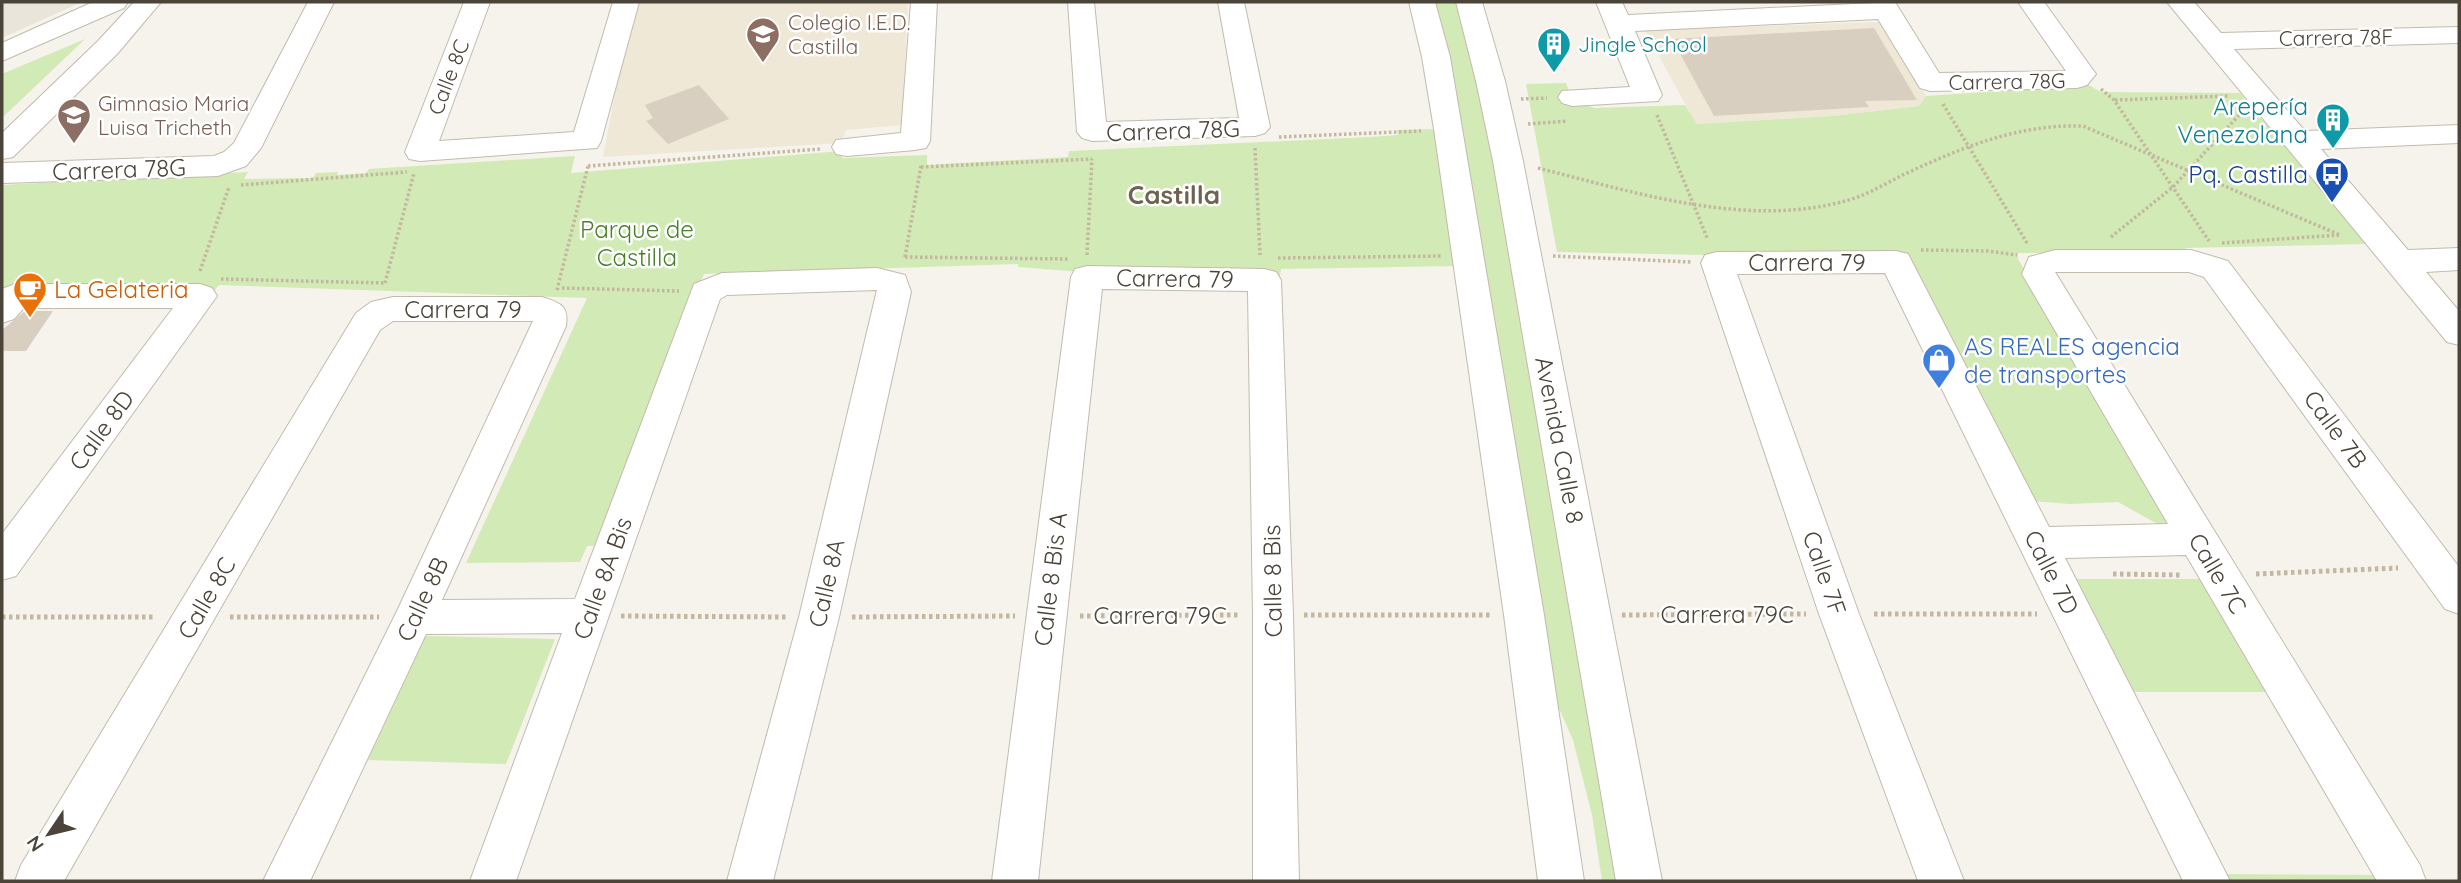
<svg xmlns="http://www.w3.org/2000/svg" width="2461" height="883" font-family="Quicksand,sans-serif">
  <style>
    .residential { fill: #eae5da }
    .education { fill: #efe8d6 }
    .green { fill: #d2eab5 }
    .building { fill: #d8cfc1 }
    .lines { fill: none; stroke-linecap: round; stroke-linejoin: round }
    .minor-casing { stroke: #c2bbae; stroke-width: 2 }
    .path-far1 { stroke: #c4b79f; stroke-width: 3.5; stroke-dasharray: 2.5 2.5; stroke-linecap: butt }
    .path { stroke: #c4b79f; stroke-width: 5; stroke-dasharray: 3.5 3.5; stroke-linecap: butt }
    .minor { fill: #fff; fill-rule: evenodd }
    .labels { text-anchor: middle; dominant-baseline: central; stroke-width: 5; stroke-linejoin: round; paint-order: stroke }
    .far-education-label { font-size: 21px; fill: #785e54; stroke: #fff; text-anchor: start }
    .far-street-label { font-size: 21px; fill: #4b4439; stroke: #fff }
    .far-culture-label { font-size: 21px; fill: #0d838f; stroke: #fff; text-anchor: start }
    .culture-label { font-size: 24px; fill: #0d838f; stroke: #fff; text-anchor: end }
    .street-label { font-size: 24px; fill: #4b4439; stroke: #fff }
    .transit-label { font-size: 24px; fill: #164399; stroke: #fff; text-anchor: end }
    .park-label { font-size: 24px; fill: #4a7f2a; stroke: #fff }
    .food-label { font-size: 24px; fill: #c56008; stroke: #fff; text-anchor: start }
    .shop-label { font-size: 24px; fill: #366cbe; stroke: #fff; text-anchor: start }
    .neighbourhood-label { font-size: 26px; font-weight: bold; fill: #6e6250; stroke: #fff }
  </style>
  <rect width="100%" height="100%" fill="#f6f3ec"/>
  <!-- residential -->
  <polygon class="residential" points="2,2 82,2 2,38"/>
  <!-- education -->
  <g class="education">
    <polygon points="633,2 908,2 902,125 846,130 841,143 603,157"/>
    <polygon points="1879,22 1926,96 1919,106 1833,116 1696,124 1645,30"/>
  </g>
  <!-- green -->
  <g class="green">
    <polygon points="1431,2 1458,2 1478,77 1627,881 1602,881 1592,815 1573,740 1550,688 1453,94"/>
    <polygon points="85,39 2,118 2,74"/>
    <polygon points="1566,83 1572,99 1594,108 1685,105 1697,124 1833,116 1919,106 1926,96 2089,85 2101,92 2240,93 2367,244 2186,248 2180,254 2018,253 2018,259 2175,526 2168,528 2154,522 2118,502 2070,504 2032,501 1904,259 1557,252 1526,84"/>
    <polygon points="1437,129 1458,266 1281,269 1280,276 1082,272 1018,267 1018,264 704,274 594,546 587,546 580,562 466,563 587,298 219,285 211,295 2,293 2,185 248,172 244,179 313,178 316,173 338,172 337,175 366,173 369,169 575,156 571,173 842,151 842,158 927,155 927,165 1068,157 1069,151 1370,137 1398,135 1397,130"/>
    <polygon points="2070,579 2215,579 2280,692 2125,692"/>
    <polygon points="426,636 555,639 506,764 368,760"/>
    <polygon points="2220,874 2387,875 2390,881 2223,881"/>
  </g>
  <!-- building -->
  <g class="building">
    <polygon points="1874,28 1917,100 1865,101 1869,107 1714,116 1672,39"/>
    <polygon points="699,85 729,119 668,144 646,121 653,118 645,105"/>
    <polygon points="25,311 53,311 26,351 2,351 2,330"/>
  </g>
  <g class="lines">
    <!-- minor casing -->
    <g class="minor-casing">
      <g id="minor">
        <polygon points="93,2 128,2 124,8 2,61 2,43"/>
        <polygon points="134,2 161,2 118,53 13,157 2,159 2,133 98,41"/>
        <polygon points="308,2 334,2 261,148 246,166 218,176 2,183 2,163 214,156 224,152 234,143"/>
        <polygon points="464,2 490,2 439,141 574,132 613,2 639,2 601,141 597,148 420,161 409,159 405,152"/>
        <polygon points="911,2 937,2 930,141 926,148 915,150 847,156 836,154 832,147 836,140 901,133"/>
        <polygon points="1068,2 1094,2 1106,122 1239,118 1218,2 1244,2 1270,127 1265,133 1255,136 1092,141 1082,138 1077,132"/>
        <polygon points="1409,2 1435,2 1450,57 1544,615 1584,881 1538,881 1504,615 1434,129 1422,57"/>
        <polygon points="1456,2 1482,2 1505,81 1523,161 1662,881 1616,881 1493,161 1476,81"/>
        <polygon points="1596,2 1622,2 1628,15 1895,2 1939,73 2066,71 2018,2 2044,2 2096,74 2087,85 2077,88 1930,91 1920,88 1878,19 1635,31 1662,95 1658,101 1572,106 1562,103 1558,97 1562,91 1630,87"/>
        <polygon points="2167,2 2194,2 2221,33 2459,27 2459,43 2234,49 2305,131 2459,125 2459,143 2321,149 2408,250 2459,248 2459,270 2426,272 2459,311 2459,345 2447,342"/>
        <polygon points="2055,250 2191,250 2228,261 2459,567 2459,614 2445,609 2204,277 2189,272 2055,272 2420,865 2426,881 2377,881 2186,555 2065,558 2230,881 2183,881 1885,273 1737,274 1859,614 1964,881 1918,881 1819,614 1701,263 1705,255 1717,252 1896,251 1908,254 2049,527 2168,524 2022,274 2029,257"/>
        <polygon points="1087,266 1264,269 1276,272 1281,280 1293,615 1299,881 1253,881 1253,615 1248,291 1102,289 1038,881 992,881 1071,277 1075,269"/>
        <path d="M877 268 905 275 911 292 839 617 773 881H727L799 617 877 290 727 295 720 299 516 881H470L562 633 426 634 310 881H263L397 611 533 321H393L380 330 64 881H15L21 865 356 313 371 302 393 297H542C560 303 569 305 566 326L442 600 575 599 694 284 722 273Z"/>
        <polygon points="15,284 200,284 212,288 217,296 16,576 2,580 2,534 173,308 24,308 14,319 2,323 2,289"/>
      </g>
    </g>
    <!-- path-far1 -->
    <g class="path-far1">
      <polyline points="2101,89 2114,100 2209,241"/>
      <polyline points="1521,99 1547,98"/>
      <polyline points="2115,100 2229,96"/>
      <polyline points="1943,104 2027,243"/>
      <polyline points="1657,115 1708,240"/>
      <polyline points="1528,124 1568,121"/>
      <polyline points="1279,137 1421,131"/>
      <polyline points="1255,148 1260,255"/>
      <polyline points="588,166 821,149"/>
      <polyline points="921,167 1092,159"/>
      <path d="M1538 168C1637 193 1751 230 1852 199 1871 193 1888 182 1905 174 1963 147 2018 124 2083 126L2340 235"/>
      <polyline points="241,185 407,172"/>
      <polyline points="2111,237 2173,187 2241,113"/>
      <polyline points="2222,243 2339,235"/>
      <polyline points="1921,250 1988,251 2017,255"/>
      <polyline points="1087,255 1092,159"/>
      <polyline points="1553,256 1691,262"/>
      <polyline points="905,257 1069,259"/>
      <polyline points="905,257 921,166"/>
      <polyline points="1278,258 1441,256"/>
      <polyline points="200,271 229,187"/>
      <polyline points="221,279 384,283"/>
      <polyline points="385,283 414,173"/>
      <polyline points="562,288 679,291"/>
      <polyline points="557,290 588,166"/>
    </g>
    <!-- path -->
    <g class="path">
      <polyline points="2113,574 2181,575"/>
      <polyline points="2256,574 2398,568"/>
      <polyline points="1874,614 2037,614"/>
      <polyline points="1304,615 1491,615"/>
      <polyline points="1622,615 1806,614"/>
      <polyline points="621,616 788,617"/>
      <polyline points="1080,616 1239,615"/>
      <polyline points="2,617 155,617"/>
      <polyline points="230,617 379,617"/>
      <polyline points="852,617 1015,616"/>
    </g>
    <!-- minor -->
    <use href="#minor" class="minor"/>
  </g>
  <!-- icons -->
  <defs>
    <g id="school-pin" transform="scale(1.75)"><path d="M0 17L-7.5 6A9.5 9.5 0 1 1 7.5 6Z" fill="#8d6e63" stroke="#fff"/><path d="M0-5L7-2L0 1L-7-2ZM-4 1L0 2.5L4 1V4Q0 6-4 4Z" fill="#fff"/></g>
    <g id="building-pin" transform="scale(1.75)"><path d="M0 17L-7.5 6A9.5 9.5 0 1 1 7.5 6Z" fill="#0f9aa8" stroke="#fff"/><path d="M-4-6H4V6H1V3H-1V6H-4ZM-2.5-4.3h1.7v1.8h-1.7ZM.8-4.3h1.7v1.8H.8ZM-2.5-1h1.7V.8h-1.7ZM.8-1h1.7V.8H.8Z" fill="#fff"/></g>
    <g id="bus-pin" transform="scale(1.75)"><path d="M0 17L-7.5 6A9.5 9.5 0 1 1 7.5 6Z" fill="#1a4fb4" stroke="#fff"/><path d="M-5-6H5V4H4V6H2V4H-2V6H-4V4H-5ZM-3.5-4V0h7V-4ZM-3.5 1.2v1.5H-2V1.2ZM2 1.2v1.5H3.5V1.2Z" fill="#fff"/></g>
    <g id="cafe-pin" transform="scale(1.75)"><path d="M0 17L-7.5 6A9.5 9.5 0 1 1 7.5 6Z" fill="#e8710a" stroke="#fff"/><path d="M-5.5-4.5H6V0H3Q3 3.5 0 3.5H-2.5Q-5.5 3.5-5.5 0ZM3-3.2v2h1.7v-2ZM-6 4.5H4V6H-6Z" fill="#fff"/></g>
    <g id="shop-pin" transform="scale(1.75)"><path d="M0 17L-7.5 6A9.5 9.5 0 1 1 7.5 6Z" fill="#3f7fe0" stroke="#fff"/><path d="M-5-2.5h2.3a2.7 3.5 0 0 1 5.4 0H5L5.5 6h-11ZM-1.5-2.5h3a1.5 2.3 0 0 0-3 0Z" fill="#fff"/></g>
  </defs>
  <g fill-rule="evenodd">
    <use href="#school-pin" x="763" y="34"/>
    <use href="#building-pin" x="1554" y="44"/>
    <use href="#school-pin" x="74" y="115"/>
    <use href="#building-pin" x="2333" y="120"/>
    <use href="#bus-pin" x="2332" y="174"/>
    <use href="#cafe-pin" x="30" y="289"/>
    <use href="#shop-pin" x="1939" y="360"/>
  </g>
  <g class="labels">
    <!-- far-education labels -->
    <g class="far-education-label">
      <text x="788" y="22">Colegio I.E.D.<tspan x="788" dy="24">Castilla</tspan></text>
      <text x="98" y="103">Gimnasio Maria<tspan x="98" dy="24">Luisa Tricheth</tspan></text>
    </g>
    <!-- far-street labels -->
    <g class="far-street-label">
      <text transform="translate(2336 37) rotate(-1)">Carrera 78F</text>
      <text transform="translate(448 77) rotate(-69)">Calle 8C</text>
      <text transform="translate(2007 81) rotate(-1)">Carrera 78G</text>
    </g>
    <!-- far-culture labels -->
    <g class="far-culture-label">
      <text x="1578" y="44">Jingle School</text>
    </g>
    <!-- culture labels -->
    <g class="culture-label">
      <text x="2308" y="106">Arepería<tspan x="2308" dy="28">Venezolana</tspan></text>
    </g>
    <!-- street labels -->
    <g class="street-label">
      <text transform="translate(1173 130) rotate(-2)">Carrera 78G</text>
      <text transform="translate(119 169) rotate(-2)">Carrera 78G</text>
      <text x="1807" y="262">Carrera 79</text>
      <text transform="translate(1175 278) rotate(1)">Carrera 79</text>
      <text x="463" y="309">Carrera 79</text>
      <text transform="translate(2336 429) rotate(54)">Calle 7B</text>
      <text transform="translate(101 430) rotate(-54)">Calle 8D</text>
      <text transform="translate(1560 440) rotate(79)">Avenida Calle 8</text>
      <text transform="translate(2052 572) rotate(63)">Calle 7D</text>
      <text transform="translate(1825 573) rotate(71)">Calle 7F</text>
      <text transform="translate(2218 573) rotate(59)">Calle 7C</text>
      <text transform="translate(602 578) rotate(-70)">Calle 8A Bis</text>
      <text transform="translate(1050 579) rotate(-83)">Calle 8 Bis A</text>
      <text transform="translate(1272 581) rotate(-91)">Calle 8 Bis</text>
      <text transform="translate(826 583) rotate(-77)">Calle 8A</text>
      <text transform="translate(206 598) rotate(-60)">Calle 8C</text>
      <text transform="translate(422 599) rotate(-65)">Calle 8B</text>
      <text x="1727" y="614">Carrera 79C</text>
      <text x="1160" y="615">Carrera 79C</text>
    </g>
    <!-- transit labels -->
    <g class="transit-label">
      <text x="2308" y="174">Pq. Castilla</text>
    </g>
    <!-- park labels -->
    <g class="park-label">
      <text x="637" y="229">Parque de<tspan x="637" dy="28">Castilla</tspan></text>
    </g>
    <!-- food labels -->
    <g class="food-label">
      <text x="54" y="289">La Gelateria</text>
    </g>
    <!-- shop labels -->
    <g class="shop-label">
      <text x="1964" y="346">AS REALES agencia<tspan x="1964" dy="28">de transportes</tspan></text>
    </g>
    <!-- neighbourhood labels -->
    <g class="neighbourhood-label">
      <text x="1174" y="194">Castilla</text>
    </g>
  </g>
  <!-- border -->
  <rect width="2461" height="883" fill="none" stroke="#4b4439" stroke-width="7"/>
  <!-- north arrow -->
  <g transform="translate(49 834) rotate(235)" stroke="#ffffff" stroke-width="5" paint-order="stroke">
  <path d="M0-5L12 26L0 18L-12 26Z" fill="#4b4439"/>
  <text y="-10" font-size="19" font-weight="bold" text-anchor="middle" fill="#4b4439">N</text>
  </g>
</svg>
